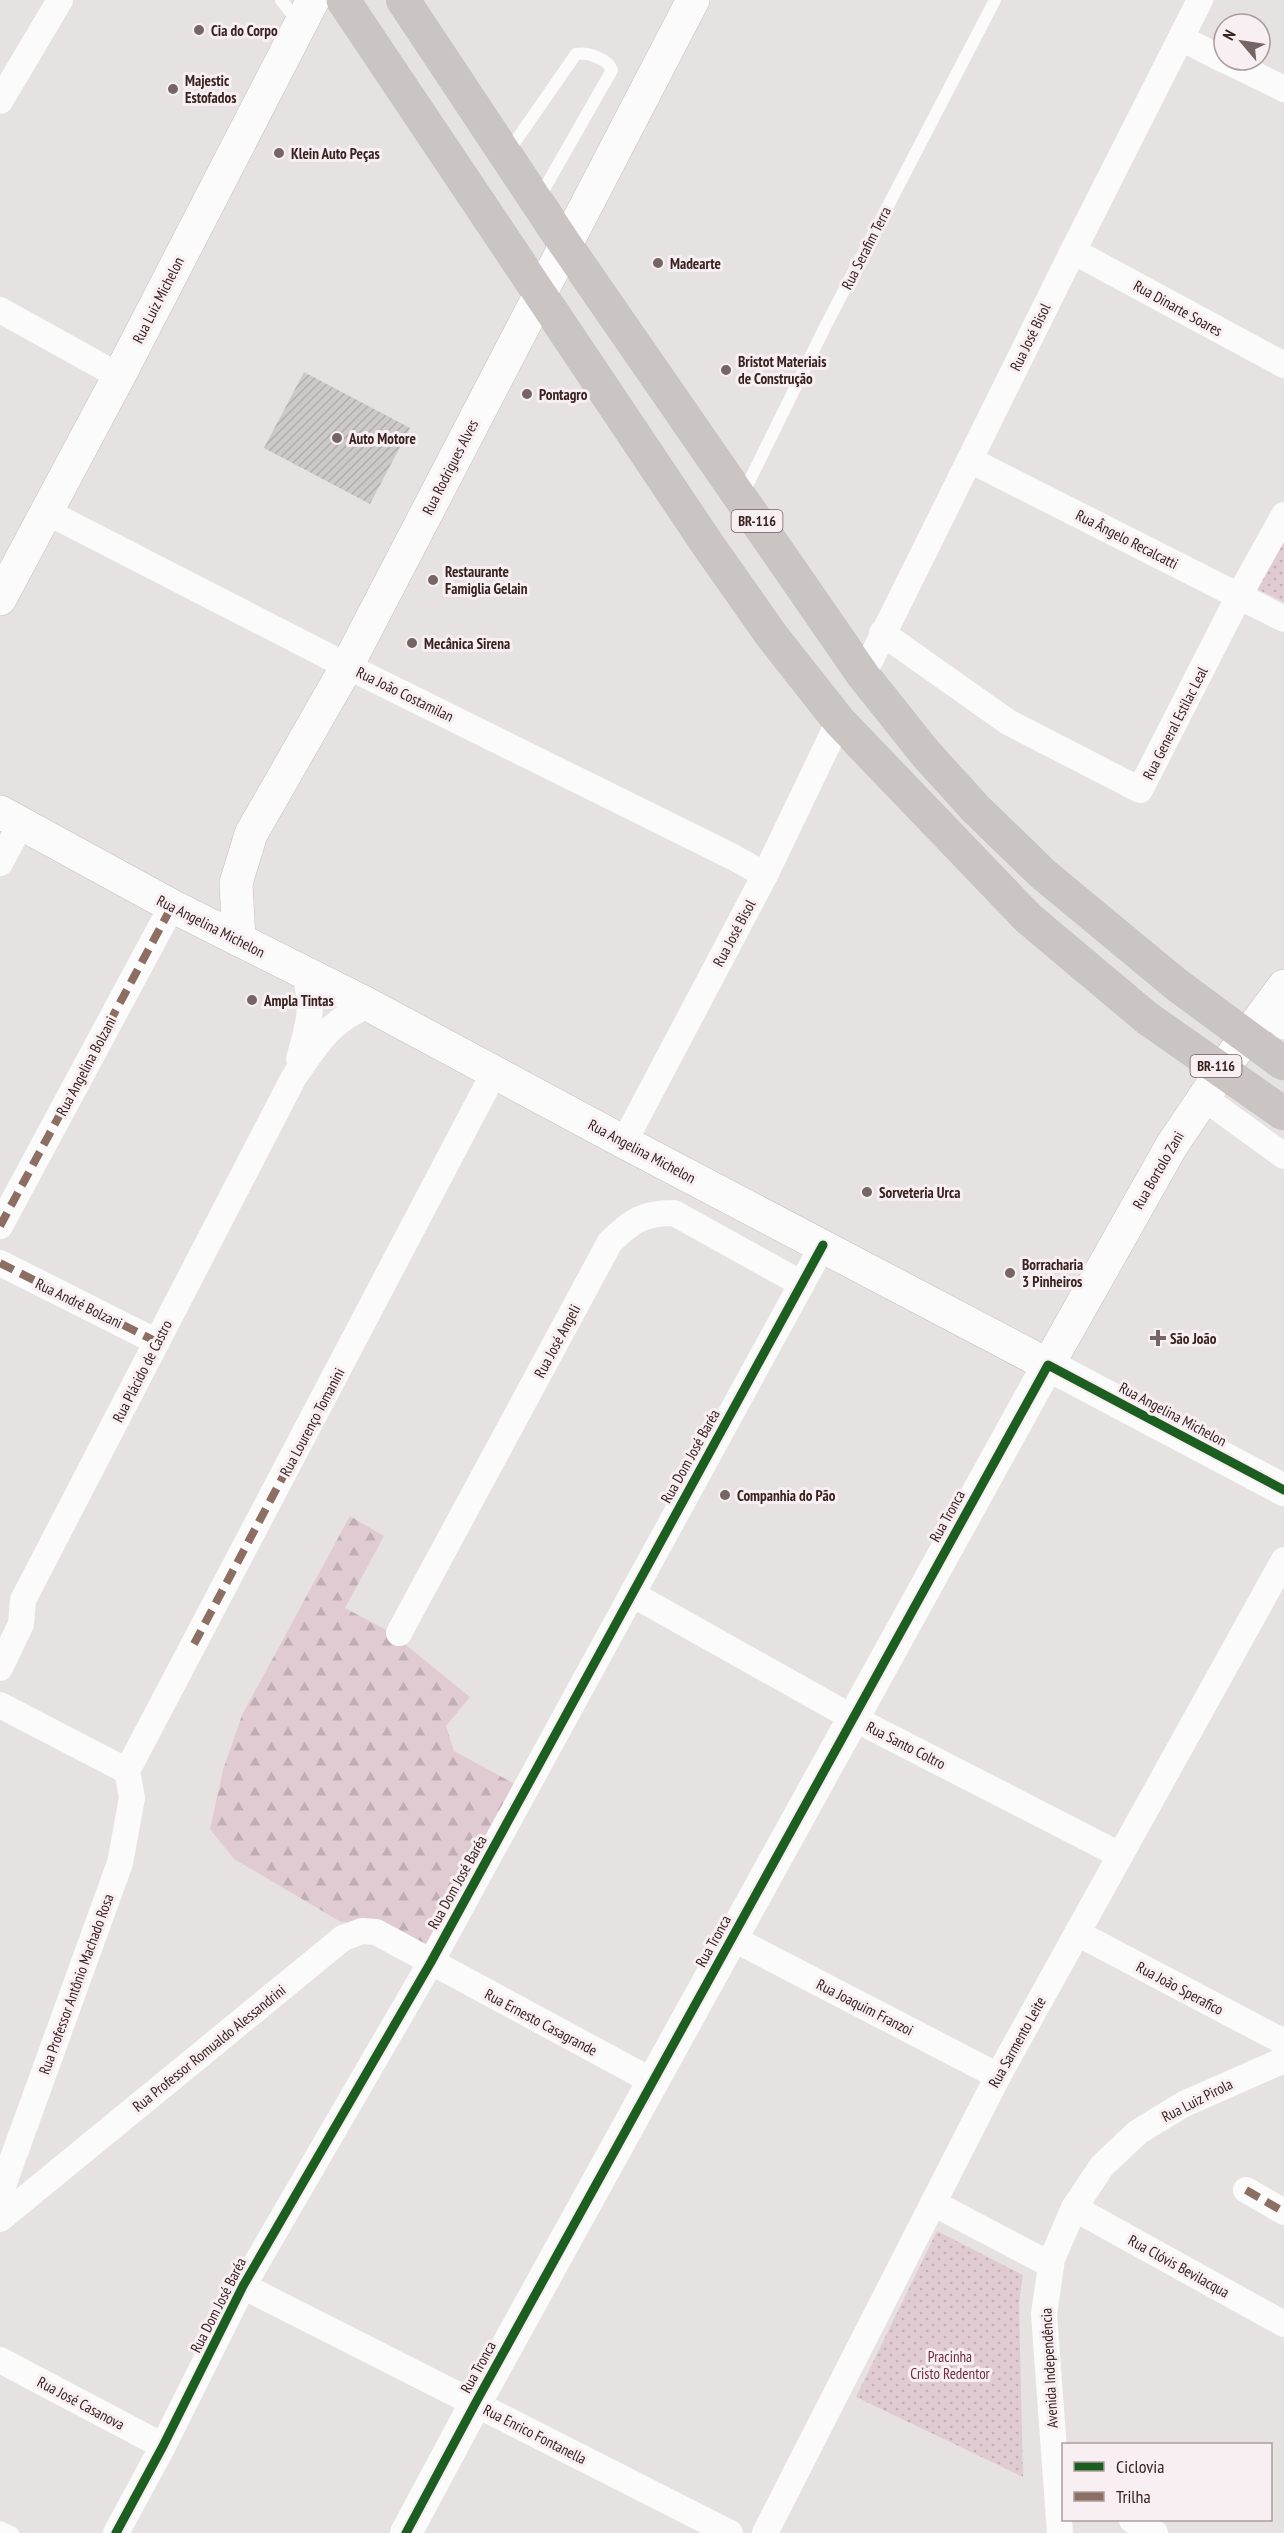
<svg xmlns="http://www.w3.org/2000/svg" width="1284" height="2533" font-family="'PT Sans Narrow',sans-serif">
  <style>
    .forest { fill: url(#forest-firs) }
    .park { fill: url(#park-dots) }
    .building { fill: url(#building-hatch) }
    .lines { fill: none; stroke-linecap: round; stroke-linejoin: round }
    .secondary-casing { stroke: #c7bebf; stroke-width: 34 }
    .trunk-casing { stroke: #c7c0c0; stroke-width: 34 }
    .service { stroke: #fbfbfb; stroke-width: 12 }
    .minor { stroke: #fbfbfb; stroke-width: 26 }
    .tertiary { stroke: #fbfbfb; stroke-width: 32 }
    .secondary { stroke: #fbfbfb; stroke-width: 33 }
    .trunk { stroke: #cac4c2; stroke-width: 33 }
    .trunk-bridge-casing { stroke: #c7c0c0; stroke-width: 34; stroke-linecap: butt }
    .trunk-bridge { stroke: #cac4c2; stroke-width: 33 }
    .quiet { stroke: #8d6e63; stroke-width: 8; stroke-dasharray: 15 8; stroke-linecap: butt }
    .cycleway-casing { stroke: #f7eff1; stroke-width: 13 }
    .cycleway { stroke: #1b5e20; stroke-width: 9 }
    .poi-dot { fill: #766565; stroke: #f7eff1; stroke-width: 2 }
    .labels { text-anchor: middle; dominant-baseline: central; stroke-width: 6; stroke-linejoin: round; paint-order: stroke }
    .shield { fill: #f7eff1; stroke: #72605f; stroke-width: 1.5 }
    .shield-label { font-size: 14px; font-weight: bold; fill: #392221 }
    .poi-label { font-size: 15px; font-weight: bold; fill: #392221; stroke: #f7eff1; text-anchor: start }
    .street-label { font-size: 15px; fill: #392221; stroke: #f7eff1 }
    .park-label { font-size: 15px; fill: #6e2d41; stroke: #f7eff1 }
  </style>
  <defs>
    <pattern id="forest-firs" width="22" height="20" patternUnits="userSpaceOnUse" patternTransform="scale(1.5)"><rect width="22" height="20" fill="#e0cbd3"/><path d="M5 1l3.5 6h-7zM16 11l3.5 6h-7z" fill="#c1aeb5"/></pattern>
    <pattern id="park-dots" width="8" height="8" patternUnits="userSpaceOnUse" patternTransform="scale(1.5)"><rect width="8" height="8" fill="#e0cbd3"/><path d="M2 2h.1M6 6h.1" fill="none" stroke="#c1aeb5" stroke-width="1.8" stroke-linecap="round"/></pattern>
    <pattern id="building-hatch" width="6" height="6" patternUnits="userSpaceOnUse" patternTransform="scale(1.5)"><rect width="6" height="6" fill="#cec9c9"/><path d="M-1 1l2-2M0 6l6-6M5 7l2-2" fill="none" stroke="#b2acac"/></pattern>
  </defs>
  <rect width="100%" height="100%" fill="#e7e2e2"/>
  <!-- forest -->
  <polygon class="forest" points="350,1516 384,1536 345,1608 390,1632 470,1697 446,1726 454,1751 522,1788 429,1957 365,1923 341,1922 234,1859 210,1829 223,1770 242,1715"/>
  <!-- park -->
  <g class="park">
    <polygon points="1284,529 1284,602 1253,587"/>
    <polygon points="937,2231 1023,2275 1019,2302 1023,2477 856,2397"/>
  </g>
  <!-- building -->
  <polygon class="building" points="304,372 410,428 370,504 264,448"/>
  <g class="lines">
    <!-- secondary casing -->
    <g class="secondary-casing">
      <g id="secondary">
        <polyline points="0,599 119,376 313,0"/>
        <polyline points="0,812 172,906 369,1005 624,1142 1048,1365 1172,1145 1232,1056 1284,986"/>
        <polyline points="239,940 236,883 251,834 347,666 693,0"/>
      </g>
    </g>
    <!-- trunk casing -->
    <g class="trunk-casing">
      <g id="trunk">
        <polyline points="343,0 708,545 772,636 839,721 1028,918 1147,1018"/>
        <polyline points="403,0 565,244 863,675 926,754 976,809 1043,874 1177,985"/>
      </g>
    </g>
    <!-- service -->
    <g class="service">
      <polyline points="281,0 298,22"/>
      <path d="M508 152 576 54C588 52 608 59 612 70L539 198"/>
      <polyline points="742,496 825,327 995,0"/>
      <polyline points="0,2527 13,2533"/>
    </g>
    <!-- minor -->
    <g class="minor">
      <polyline points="1181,38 1224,60"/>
      <polyline points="1225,60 1284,89"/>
      <polyline points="0,101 60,0"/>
      <polyline points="1073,251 1284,365"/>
      <polyline points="0,310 119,376"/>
      <polyline points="970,460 1284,619"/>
      <polyline points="47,512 347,666 733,857 765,875"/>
      <polyline points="882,633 1008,722 1140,790 1239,596 1284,515"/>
      <polyline points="863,675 1073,251 1200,0"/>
      <polyline points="0,863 22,822"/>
      <polyline points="1267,1011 1284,1026"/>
      <path d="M299 1059C309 1024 314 1010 305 974"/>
      <polyline points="1204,1098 1284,1156"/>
      <polyline points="624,1142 765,875 839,721"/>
      <polyline points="0,1226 172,906"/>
      <polyline points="0,1263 157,1342"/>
      <polyline points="632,1594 853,1718 1120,1855"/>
      <path d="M399 1633 610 1242C632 1221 642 1213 674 1213L802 1284"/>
      <path d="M0 1668 21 1624 23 1600 294 1077C317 1044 330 1020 369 1005"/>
      <polyline points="0,1705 127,1771"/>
      <polyline points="127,1771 495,1071"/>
      <polyline points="1077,1933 1284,2042"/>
      <polyline points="732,1938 998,2076"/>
      <polyline points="1246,2190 1284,2212"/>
      <polyline points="0,2194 120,1863 132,1798 127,1771"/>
      <polyline points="933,2203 1051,2265"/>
      <polyline points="1074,2208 1284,2324"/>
      <polyline points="0,2219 343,1938 362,1931 376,1932 652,2081"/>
      <polyline points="243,2286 730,2533"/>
      <polyline points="0,2360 163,2446"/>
      <polyline points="1132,2520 1155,2533"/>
      <polyline points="116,2533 163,2446 243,2286 431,1962 823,1245"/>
      <polyline points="765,2533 998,2076 1284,1560"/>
      <polyline points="1060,2533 1044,2314 1052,2259 1074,2208 1102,2166 1138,2132 1184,2104 1284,2060"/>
    </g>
    <!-- tertiary -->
    <polyline class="tertiary" points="406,2533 475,2404 1048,1365 1284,1490"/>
    <!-- secondary -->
    <use href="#secondary" class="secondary"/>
    <!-- trunk -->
    <use href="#trunk" class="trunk"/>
    <!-- trunk-bridge casing -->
    <g class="trunk-bridge-casing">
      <g id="trunk-bridge">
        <polyline points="1177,985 1284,1064"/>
        <polyline points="1147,1018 1284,1114"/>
      </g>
    </g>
    <!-- trunk-bridge -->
    <use href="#trunk-bridge" class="trunk-bridge"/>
    <!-- quiet -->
    <g class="quiet">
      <polyline points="0,1226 172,906"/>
      <polyline points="0,1263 157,1342"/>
      <polyline points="194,1644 329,1390"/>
      <polyline points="1246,2190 1284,2212"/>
    </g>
    <!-- cycleway casing -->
    <g class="cycleway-casing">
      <g id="cycleway">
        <polyline points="116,2533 163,2446 243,2286 431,1962 823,1245"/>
        <polyline points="406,2533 475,2404 1048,1365 1284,1490"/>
      </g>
    </g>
    <!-- cycleway -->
    <use href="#cycleway" class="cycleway"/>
  </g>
  <!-- markers -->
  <g class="poi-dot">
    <circle cx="199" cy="30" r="6"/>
    <circle cx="173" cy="89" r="6"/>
    <circle cx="279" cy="153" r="6"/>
    <circle cx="658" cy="263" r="6"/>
    <circle cx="726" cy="370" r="6"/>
    <circle cx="527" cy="394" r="6"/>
    <circle cx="337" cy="438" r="6"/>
    <circle cx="433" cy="580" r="6"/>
    <circle cx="412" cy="643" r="6"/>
    <circle cx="252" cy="1000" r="6"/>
    <circle cx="867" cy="1192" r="6"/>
    <circle cx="1010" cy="1273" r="6"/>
    <path d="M1155 1329h6v6h6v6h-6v6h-6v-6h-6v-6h6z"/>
    <circle cx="725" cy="1495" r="6"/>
  </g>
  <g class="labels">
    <!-- shield labels -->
    <g class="shield">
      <rect x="731.5" y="510" width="51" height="22" rx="4.5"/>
      <rect x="1190.5" y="1055" width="51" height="22" rx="4.5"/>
    </g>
    <g class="shield-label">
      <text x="757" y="521">BR-116</text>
      <text x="1216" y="1066">BR-116</text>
    </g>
    <!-- poi labels -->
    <g class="poi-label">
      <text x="211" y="30">Cia do Corpo</text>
      <text x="185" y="80">Majestic<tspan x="185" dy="17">Estofados</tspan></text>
      <text x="291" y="153">Klein Auto Peças</text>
      <text x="670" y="263">Madearte</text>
      <text x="738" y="361">Bristot Materiais<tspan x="738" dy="17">de Construção</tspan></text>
      <text x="539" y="394">Pontagro</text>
      <text x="349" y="438">Auto Motore</text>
      <text x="445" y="571">Restaurante<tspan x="445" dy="17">Famiglia Gelain</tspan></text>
      <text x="424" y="643">Mecânica Sirena</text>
      <text x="264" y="1000">Ampla Tintas</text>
      <text x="879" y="1192">Sorveteria Urca</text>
      <text x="1022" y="1264">Borracharia<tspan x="1022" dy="17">3 Pinheiros</tspan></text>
      <text x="1170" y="1338">São João</text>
      <text x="737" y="1495">Companhia do Pão</text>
    </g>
    <!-- street labels -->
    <g class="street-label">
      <text transform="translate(866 248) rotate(-63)">Rua Serafim Terra</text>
      <text transform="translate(158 300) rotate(-63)">Rua Luiz Michelon</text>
      <text transform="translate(1178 308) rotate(29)">Rua Dinarte Soares</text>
      <text transform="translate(1030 337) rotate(-64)">Rua José Bisol</text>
      <text transform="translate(450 467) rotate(-63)">Rua Rodrigues Alves</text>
      <text transform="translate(1127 539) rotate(27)">Rua Ângelo Recalcatti</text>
      <text transform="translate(405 694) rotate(26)">Rua João Costamilan</text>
      <text transform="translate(1175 723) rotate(-63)">Rua General Estilac Leal</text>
      <text transform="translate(211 926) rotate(27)">Rua Angelina Michelon</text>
      <text transform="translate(734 933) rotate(-62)">Rua José Bisol</text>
      <text transform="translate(86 1066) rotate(-62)">Rua Angelina Bolzani</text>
      <text transform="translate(642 1151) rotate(28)">Rua Angelina Michelon</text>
      <text transform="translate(1158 1170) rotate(-60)">Rua Bortolo Zani</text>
      <text transform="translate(79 1303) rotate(26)">Rua André Bolzani</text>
      <text transform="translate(557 1341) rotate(-62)">Rua José Angeli</text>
      <text transform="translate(142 1371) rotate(-63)">Rua Plácido de Castro</text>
      <text transform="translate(1173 1414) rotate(28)">Rua Angelina Michelon</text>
      <text transform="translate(312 1422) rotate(-62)">Rua Lourenço Tomanini</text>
      <text transform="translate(690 1456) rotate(-61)">Rua Dom José Baréa</text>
      <text transform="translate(947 1516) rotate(-61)">Rua Tronca</text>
      <text transform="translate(906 1745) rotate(27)">Rua Santo Coltro</text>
      <text transform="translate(457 1882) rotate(-61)">Rua Dom José Baréa</text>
      <text transform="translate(713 1941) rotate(-61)">Rua Tronca</text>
      <text transform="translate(76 1984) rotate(-70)">Rua Professor Antônio Machado Rosa</text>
      <text transform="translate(1180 1988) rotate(28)">Rua João Sperafico</text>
      <text transform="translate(865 2007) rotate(27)">Rua Joaquim Franzoi</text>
      <text transform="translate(541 2022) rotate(28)">Rua Ernesto Casagrande</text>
      <text transform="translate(1017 2042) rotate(-61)">Rua Sarmento Leite</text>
      <text transform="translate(209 2048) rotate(-39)">Rua Professor Romualdo Alessandrini</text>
      <text transform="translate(1197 2100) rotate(-27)">Rua Luiz Pirola</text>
      <text transform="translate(1179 2266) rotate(29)">Rua Clóvis Bevilacqua</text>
      <text transform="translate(218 2305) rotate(-63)">Rua Dom José Baréa</text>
      <text transform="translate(478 2367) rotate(-61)">Rua Tronca</text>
      <text transform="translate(1049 2368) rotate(-93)">Avenida Independência</text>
      <text transform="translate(81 2403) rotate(28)">Rua José Casanova</text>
      <text transform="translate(535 2434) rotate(27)">Rua Enrico Fontanella</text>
    </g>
    <!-- park labels -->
    <g class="park-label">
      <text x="950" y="2356">Pracinha<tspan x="950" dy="17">Cristo Redentor</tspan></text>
    </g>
  </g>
  <!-- legend -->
  <rect x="1062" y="2443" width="210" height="78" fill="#f7eff1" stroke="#ab9d9e" stroke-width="1.5"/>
  <rect x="1074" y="2462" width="30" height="9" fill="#1b5e20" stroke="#ab9d9e" stroke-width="1.5"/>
  <text x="1116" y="2473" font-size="18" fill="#392221">Ciclovia</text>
  <rect x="1074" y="2492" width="30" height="9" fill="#8d6e63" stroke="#ab9d9e" stroke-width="1.5"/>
  <text x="1116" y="2503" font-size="18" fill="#392221">Trilha</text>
  <!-- north arrow -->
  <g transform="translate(1242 42) rotate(299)"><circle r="28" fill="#f7eff1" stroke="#ab9d9e" stroke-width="1.5"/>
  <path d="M0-4.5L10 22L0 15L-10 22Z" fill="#766565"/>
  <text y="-9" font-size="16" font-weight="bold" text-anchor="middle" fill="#392221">N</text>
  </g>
</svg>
